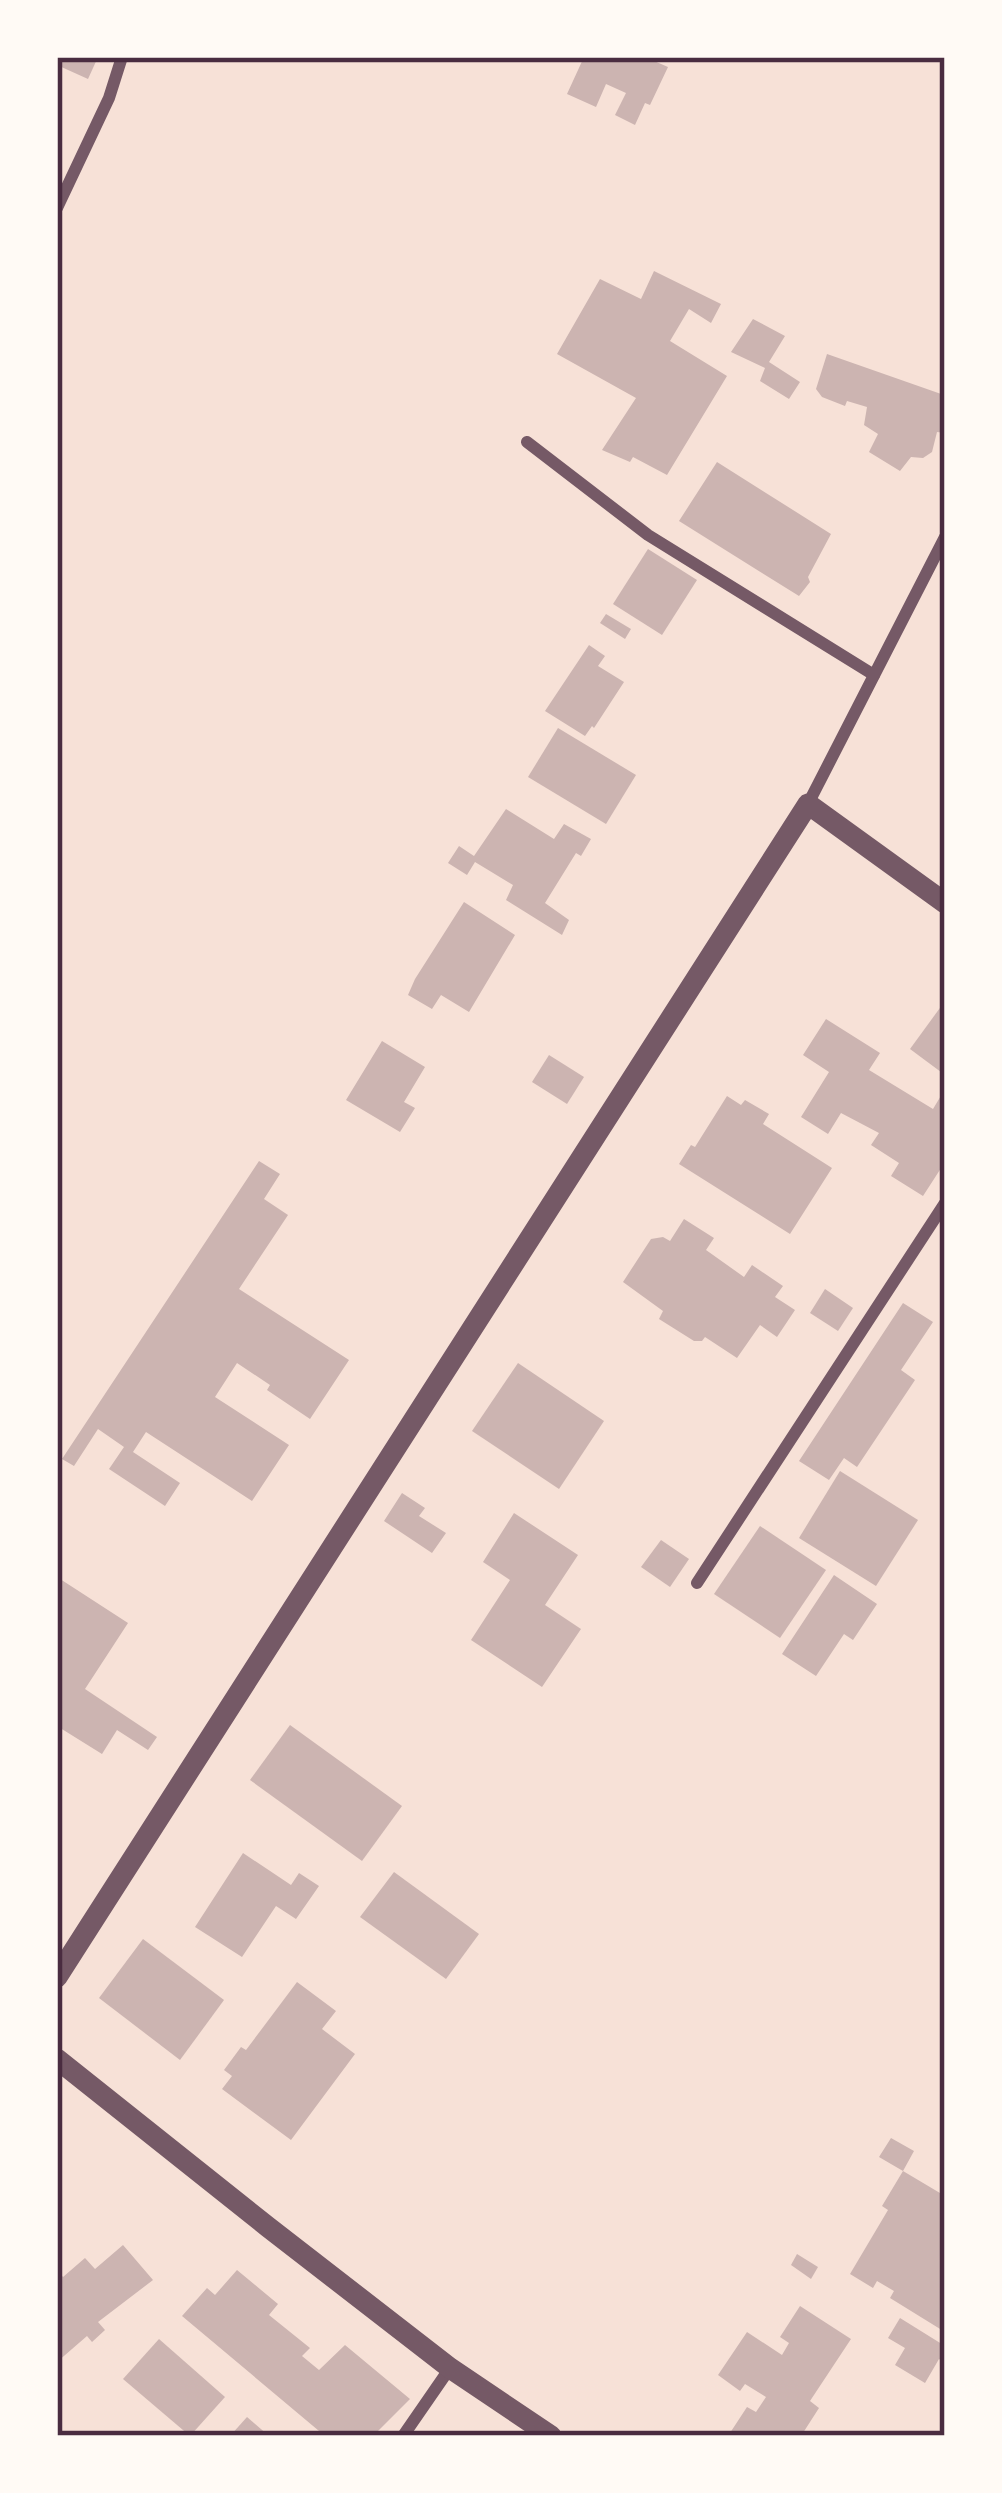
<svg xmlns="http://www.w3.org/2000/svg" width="1002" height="2493" font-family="'Open Sans',sans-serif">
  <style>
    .building { fill: #ccb4b1 }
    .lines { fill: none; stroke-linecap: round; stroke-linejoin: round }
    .minor { stroke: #755966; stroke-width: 12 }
    .tertiary { stroke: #755966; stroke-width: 21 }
    .neatline { fill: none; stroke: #4a2c40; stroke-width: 4.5 }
  </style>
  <rect width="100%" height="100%" fill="#f7e1d7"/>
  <!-- building -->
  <g class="building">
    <polygon points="57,57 98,57 88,79 57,65"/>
    <polygon points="584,57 645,57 668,67 650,105 645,103 635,125 615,115 626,93 606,84 596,107 567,94"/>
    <polygon points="654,271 721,304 711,323 689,309 670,341 727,376 667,475 633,457 630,462 602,450 636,398 557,354 600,279 641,299"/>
    <polygon points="753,319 785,336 769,362 800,382 789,399 760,381 765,368 731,352"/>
    <polygon points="827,354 944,395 941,411 945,412 945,433 937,432 932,452 923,458 911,457 900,471 869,452 878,434 864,425 867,407 847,401 845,406 822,397 816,389"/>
    <polygon points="717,462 831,534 808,577 810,582 799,596 679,521"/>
    <polygon points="648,549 697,580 662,635 613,604"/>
    <polygon points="606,614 631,629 625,639 600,623"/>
    <polygon points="589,645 605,656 598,666 624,682 594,728 592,726 585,736 545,711"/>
    <polygon points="558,728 636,775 606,824 528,777"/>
    <polygon points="506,809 554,839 564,824 591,839 581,856 576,853 545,903 569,920 562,935 506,900 513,885 475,862 467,875 448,863 459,846 474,856"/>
    <polygon points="464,902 515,935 469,1012 441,995 432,1009 408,995 415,979"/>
    <polygon points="945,1001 945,1075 910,1049"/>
    <polygon points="826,1019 880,1053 869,1070 933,1109 942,1094 945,1096 945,1162 923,1196 891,1176 899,1163 871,1145 879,1133 841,1113 828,1134 801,1117 829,1072 803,1055"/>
    <polygon points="382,1041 425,1067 404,1102 415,1108 400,1132 346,1100"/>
    <polygon points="549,1055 584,1077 567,1104 532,1082"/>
    <polygon points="727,1096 741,1105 745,1100 769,1114 763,1124 832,1168 790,1234 679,1164 691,1145 695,1147"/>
    <polygon points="259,1161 280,1174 264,1199 288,1215 239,1289 349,1360 310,1419 267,1390 270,1385 237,1363 215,1397 289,1445 252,1501 146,1432 133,1452 180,1483 165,1506 109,1469 124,1447 98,1429 74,1466 62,1459"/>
    <polygon points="684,1219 714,1238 706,1250 744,1277 752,1265 783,1286 775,1297 795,1310 777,1337 760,1325 737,1358 705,1337 702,1341 694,1341 659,1319 663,1311 623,1282 651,1239 663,1237 670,1241"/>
    <polygon points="825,1289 853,1308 838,1331 810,1313"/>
    <polygon points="903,1303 933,1322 901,1370 915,1380 857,1467 844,1458 829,1480 799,1461"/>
    <polygon points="518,1363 604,1421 559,1489 472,1431"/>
    <polygon points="840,1471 918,1520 876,1586 799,1538"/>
    <polygon points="402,1493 425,1508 419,1516 446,1533 432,1553 384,1521"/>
    <polygon points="514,1513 578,1555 545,1605 581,1629 542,1687 471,1640 510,1580 483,1562"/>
    <polygon points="760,1526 826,1570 780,1638 714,1594"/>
    <polygon points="661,1540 689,1559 670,1587 641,1567"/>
    <polygon points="834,1575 877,1604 853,1640 844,1634 816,1676 782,1654"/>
    <polygon points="57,1577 128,1623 85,1689 157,1737 148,1750 117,1730 102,1754 57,1726"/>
    <polygon points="290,1725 402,1806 362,1861 250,1780"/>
    <polygon points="243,1853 291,1885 299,1873 319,1886 296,1919 276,1906 242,1957 195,1927"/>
    <polygon points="394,1872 479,1934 446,1979 360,1917"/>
    <polygon points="143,1939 224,2000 180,2060 99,1998"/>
    <polygon points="297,1982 336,2011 322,2029 355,2054 291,2140 222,2089 232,2076 224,2070 241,2047 246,2050"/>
    <polygon points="891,2138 914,2151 903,2171 945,2196 945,2332 890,2298 894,2291 877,2281 873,2288 850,2274 888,2210 882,2206 903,2171 879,2157"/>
    <polygon points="123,2245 153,2280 98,2322 105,2330 92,2342 87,2336 57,2362 57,2270 63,2277 85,2258 95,2269"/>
    <polygon points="797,2254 818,2267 811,2279 791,2265"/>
    <polygon points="237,2270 278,2304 269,2315 310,2348 302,2356 319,2370 345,2345 410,2399 373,2436 325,2436 182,2316 207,2288 215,2295"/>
    <polygon points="800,2306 851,2339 810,2401 819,2408 801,2436 728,2436 747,2407 756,2412 766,2397 745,2384 740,2391 718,2375 747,2332 782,2355 789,2343 780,2337"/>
    <polygon points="900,2318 945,2346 945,2363 939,2359 925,2383 895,2365 905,2348 888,2338"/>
    <polygon points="159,2339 225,2397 190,2436 123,2379"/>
    <polygon points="247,2417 269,2436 230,2436"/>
  </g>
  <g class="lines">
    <!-- minor -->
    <g class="minor">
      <polyline points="57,208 109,98 122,57"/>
      <polyline points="527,442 648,535 874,675"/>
      <polyline points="808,804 945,537"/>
      <polyline points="697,1583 945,1203"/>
      <polyline points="403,2436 450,2368"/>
    </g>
    <!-- tertiary -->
    <g class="tertiary">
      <polyline points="57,1977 808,804 945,903"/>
      <polyline points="57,2059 268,2227 450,2368 551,2436"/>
    </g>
  </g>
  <!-- border -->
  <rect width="1002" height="2493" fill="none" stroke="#fffaf5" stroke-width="120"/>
  <rect x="60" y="60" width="882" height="2373" class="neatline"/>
</svg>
